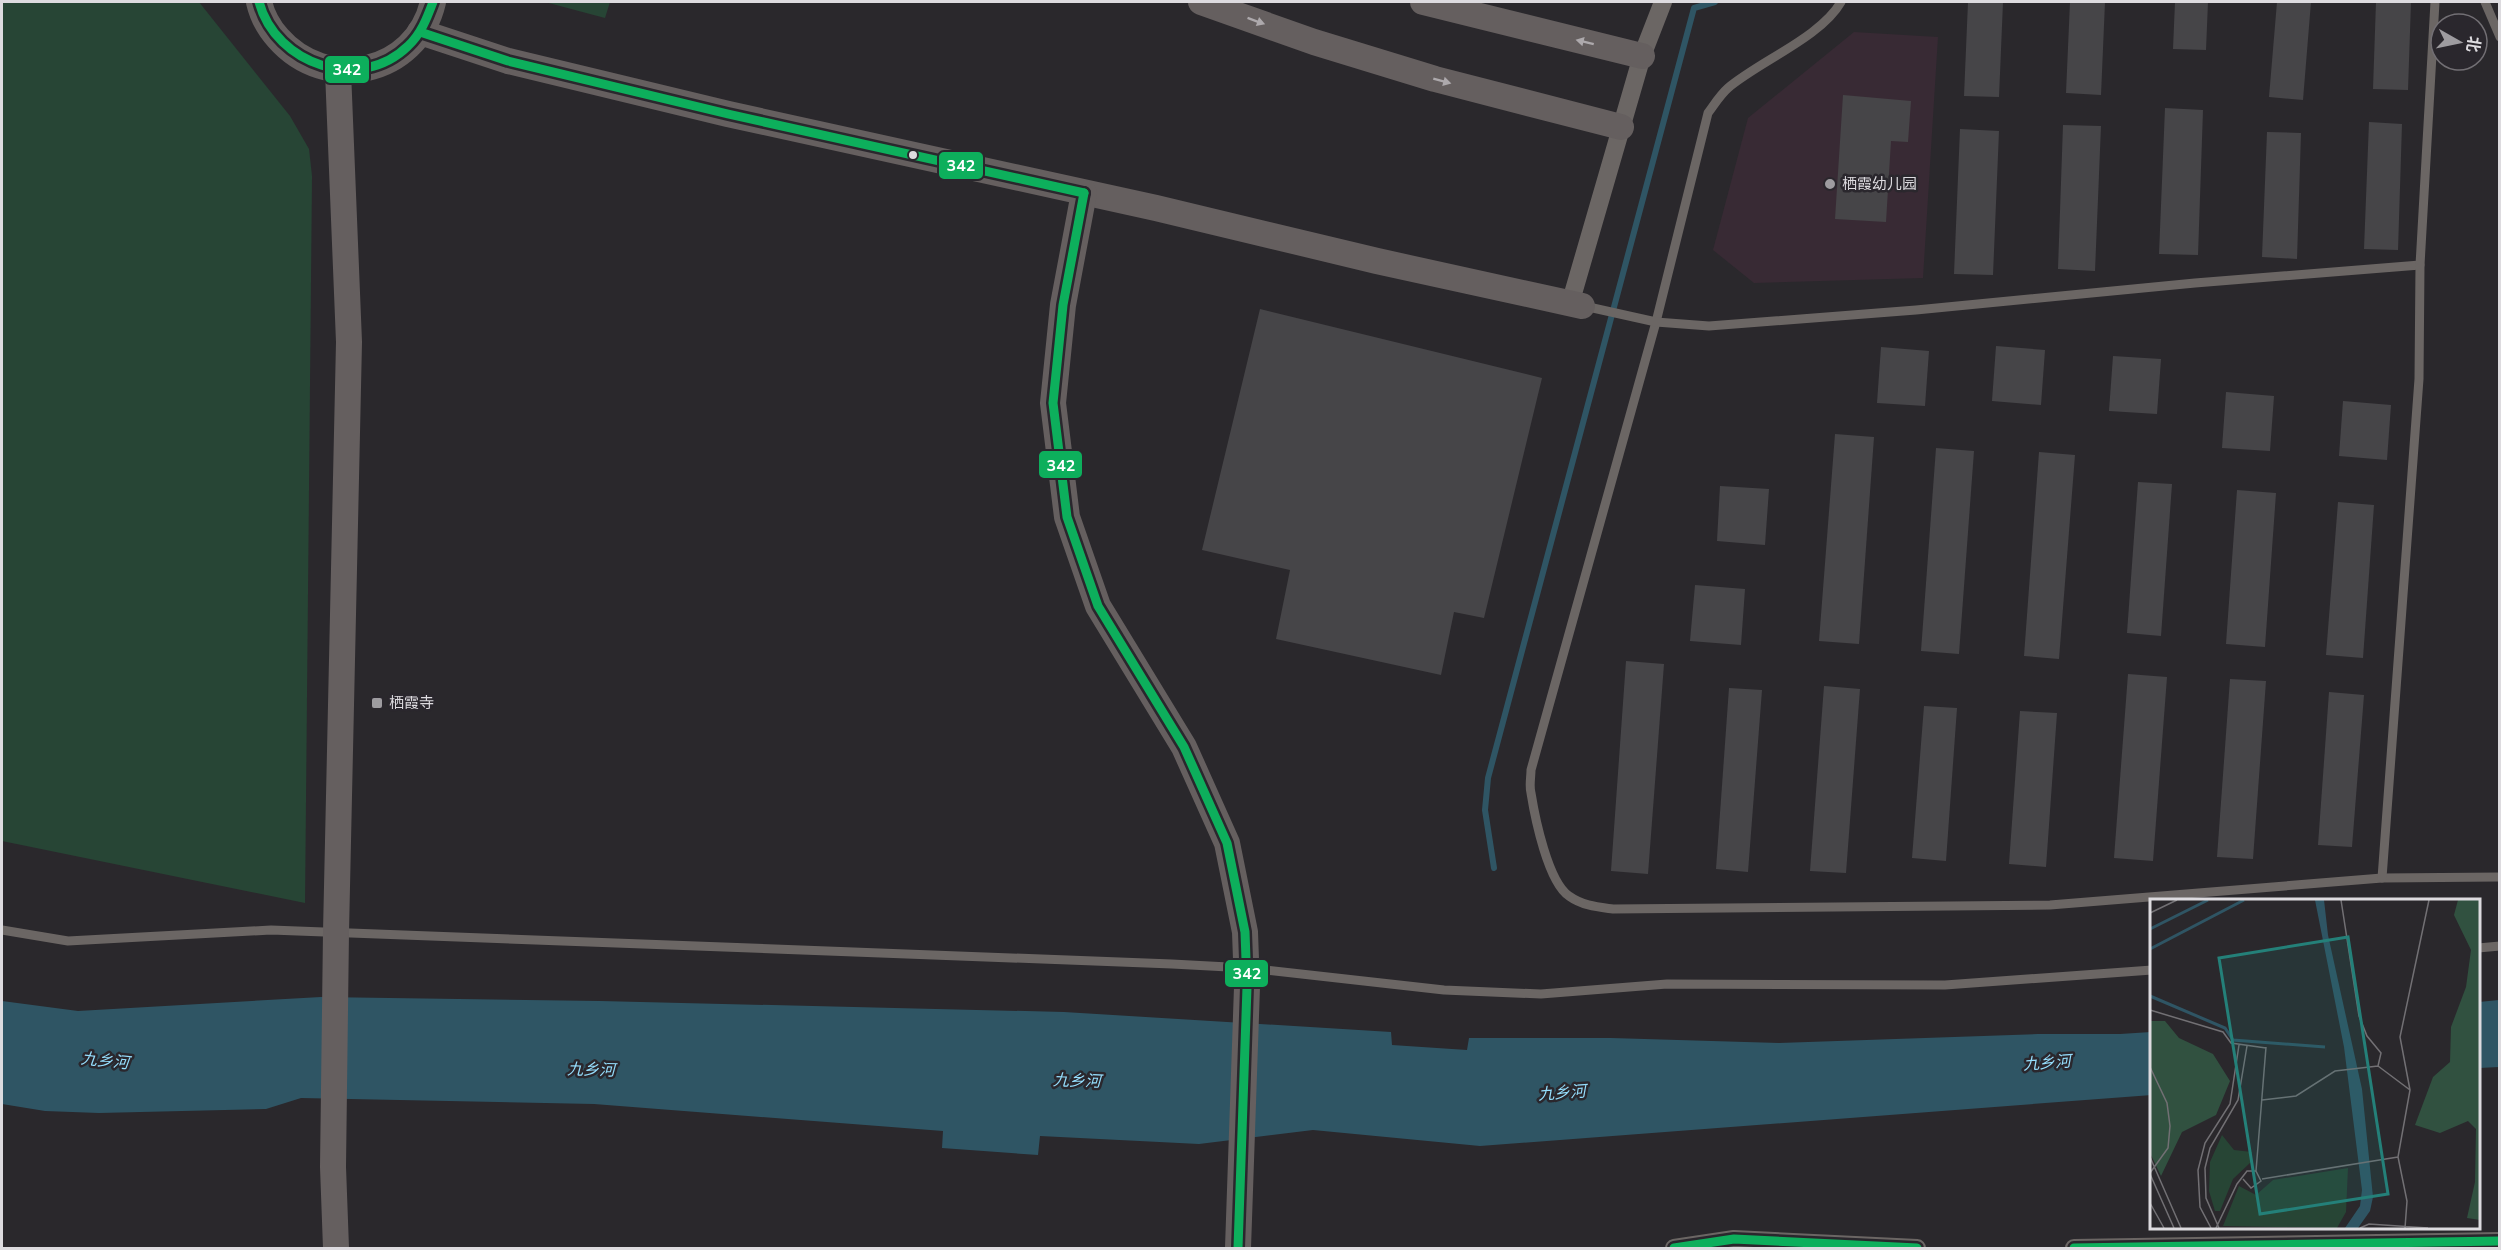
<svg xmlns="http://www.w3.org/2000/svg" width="2501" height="1250" font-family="'Nunito Sans','Noto Sans SC',sans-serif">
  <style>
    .education { fill: #382a34 }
    .green { fill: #274535 }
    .water { fill: #2f5564 }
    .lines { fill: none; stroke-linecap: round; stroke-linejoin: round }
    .stream { stroke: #2f5564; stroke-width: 6 }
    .building { fill: #464548 }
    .lane { stroke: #6b6664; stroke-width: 9 }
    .street { stroke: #6b6664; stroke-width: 18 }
    .secondary { stroke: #655f5f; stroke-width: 26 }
    .bus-1-casing { stroke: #2a272d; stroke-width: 14 }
    .bus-1 { stroke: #0daf5c; stroke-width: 9 }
    .oneway { fill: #ada9ac }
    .bus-dot { fill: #dddbdf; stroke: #2a272d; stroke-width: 2 }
    .poi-dot { fill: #9e9ca0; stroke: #2a272d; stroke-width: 2 }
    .labels { text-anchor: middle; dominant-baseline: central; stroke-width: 5; stroke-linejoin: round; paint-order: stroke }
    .poi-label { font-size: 15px; fill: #dddbdf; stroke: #2a272d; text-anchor: start }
    .water-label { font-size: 16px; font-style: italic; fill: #95defd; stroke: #2a272d }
    .inset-river { fill: none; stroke: #2f5564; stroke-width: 3 }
    .inset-road { fill: none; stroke: #727074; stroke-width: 1.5 }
    .view { fill: #248079; fill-opacity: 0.15; stroke: #248079; stroke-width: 3 }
    .inset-edge { fill: none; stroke: #dddbdf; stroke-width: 3 }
    .line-badge { stroke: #2a272d; stroke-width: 2 }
    .badge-label { font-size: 16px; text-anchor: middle; font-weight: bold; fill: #fff }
  </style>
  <rect width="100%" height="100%" fill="#2a282c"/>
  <!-- education -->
  <polygon class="education" points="1854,32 1938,37 1923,278 1754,283 1713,250 1748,118"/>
  <!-- green -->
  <g class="green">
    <polygon points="2,2 199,2 290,116 309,149 312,176 305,903 2,841"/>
    <polygon points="545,2 610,2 605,18"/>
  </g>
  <!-- water -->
  <g class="water">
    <polygon points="321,997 600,1001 1064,1012 1391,1032 1392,1045 1467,1050 1469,1038 1611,1038 1779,1043 2038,1034 2120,1034 2151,1032 2152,1095 1480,1146 1313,1130 1199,1144 1040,1136 1038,1155 942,1148 943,1131 594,1104 301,1098 266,1109 99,1113 45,1111 2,1104 2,1001 78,1011"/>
    <polygon points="2499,1000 2499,1067 2479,1068 2479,1002"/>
  </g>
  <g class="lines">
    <!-- stream -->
    <polyline class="stream" points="1494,868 1485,810 1488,778 1694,8 1715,2"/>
  </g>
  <!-- building -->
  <g class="building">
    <polygon points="1968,2 2003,2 1999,97 1964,96"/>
    <polygon points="2070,2 2105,2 2101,95 2066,93"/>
    <polygon points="2175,2 2208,2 2206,50 2173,49"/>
    <polygon points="2277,2 2311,2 2303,100 2269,97"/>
    <polygon points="2376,2 2411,2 2408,90 2373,89"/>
    <polygon points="1843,95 1911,101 1908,142 1891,141 1886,222 1835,219"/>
    <polygon points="2165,108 2203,110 2198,255 2159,254"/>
    <polygon points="2369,122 2402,124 2398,250 2364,249"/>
    <polygon points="2063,125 2101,126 2095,271 2058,269"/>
    <polygon points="1960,129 1999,131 1993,275 1954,274"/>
    <polygon points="2267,132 2301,133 2297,259 2262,257"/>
    <polygon points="1260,309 1542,378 1484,618 1454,612 1441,675 1276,639 1290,570 1202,550"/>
    <polygon points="1996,346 2045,350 2041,405 1992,401"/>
    <polygon points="1881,347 1929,351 1925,406 1877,403"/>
    <polygon points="2113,356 2161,359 2157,414 2109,411"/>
    <polygon points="2226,392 2274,396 2270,451 2222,448"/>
    <polygon points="2343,401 2391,405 2387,460 2339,456"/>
    <polygon points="1835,434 1874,437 1859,644 1819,641"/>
    <polygon points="1936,448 1974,451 1959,654 1921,651"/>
    <polygon points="2039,452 2075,455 2059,659 2024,656"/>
    <polygon points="2138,482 2172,484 2161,636 2127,633"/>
    <polygon points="1720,486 1769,489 1765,545 1717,541"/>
    <polygon points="2237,490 2276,493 2265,647 2226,644"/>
    <polygon points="2338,502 2374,505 2363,658 2326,655"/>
    <polygon points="1695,585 1745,589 1741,645 1690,641"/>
    <polygon points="1626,661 1664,664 1648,874 1611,871"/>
    <polygon points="2128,674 2167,677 2153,861 2114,858"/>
    <polygon points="2230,679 2266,681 2253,859 2217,857"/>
    <polygon points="1824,686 1860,689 1846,873 1810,871"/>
    <polygon points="1729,688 1762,690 1748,872 1716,869"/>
    <polygon points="2329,692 2364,695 2352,847 2318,845"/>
    <polygon points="1924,706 1957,708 1946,861 1912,858"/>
    <polygon points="2020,711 2057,713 2046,867 2009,864"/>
  </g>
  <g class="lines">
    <!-- lane -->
    <g class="lane">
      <path d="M1841 2C1821 37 1760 61 1728 88 1720 95 1714 105 1708 113L1656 322 1531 770C1531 777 1529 786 1531 793 1535 818 1548 882 1569 896 1583 906 1598 907 1613 909L2050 905 2382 878 2500 877"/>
      <polyline points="2485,2 2500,37"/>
      <polyline points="1584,306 1656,322 1709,326 1916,310 2195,283 2420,265"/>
      <polyline points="2382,878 2419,379 2420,265 2435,2"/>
      <polyline points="2,930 68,941 271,930 1172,964 1247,968 1444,990 1541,994 1667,984 1945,985 2152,970"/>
      <polyline points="2478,948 2500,946"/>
    </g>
    <!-- street -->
    <g class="street">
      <polyline points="1570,304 1642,56 1663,2"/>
      <polyline points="1674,1248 1734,1239 1917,1248"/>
      <polyline points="2074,1248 2500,1241"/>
    </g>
    <!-- secondary -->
    <g class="secondary">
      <path d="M259 2C262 15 269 28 278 38 326 93 416 75 433 2"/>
      <polyline points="1201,2 1314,42 1435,79 1621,127"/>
      <polyline points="1423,2 1642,56"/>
      <polyline points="420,32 508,61 728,114 1156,208 1377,261 1582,306"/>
      <polyline points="1084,193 1063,305 1053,403 1067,517 1098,606 1184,747 1227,843 1245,932 1247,987 1238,1248"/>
      <polyline points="336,1248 333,1167 336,932 349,342 338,71"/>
    </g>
    <!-- bus-1 casing -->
    <g class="bus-1-casing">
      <g id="bus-1">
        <path d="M259 2C276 65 360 93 408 46 421 34 427 18 433 2"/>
        <polyline points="420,32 508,61 728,114 1084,193"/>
        <polyline points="1084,193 1063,305 1053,403 1067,517 1098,606 1184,747 1227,843 1245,932 1247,987 1238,1248"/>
        <polyline points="1674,1248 1734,1239 1917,1248"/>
        <polyline points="2074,1248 2500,1241"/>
      </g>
    </g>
    <!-- bus-1 -->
    <use href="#bus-1" class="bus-1"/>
  </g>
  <!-- one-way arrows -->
  <defs><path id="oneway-solid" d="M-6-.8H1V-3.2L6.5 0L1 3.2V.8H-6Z" transform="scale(1.5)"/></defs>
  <g class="oneway">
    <use href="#oneway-solid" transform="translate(1256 21) rotate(20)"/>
    <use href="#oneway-solid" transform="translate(1585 42) rotate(-166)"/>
    <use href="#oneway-solid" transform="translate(1442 81) rotate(15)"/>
  </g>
  <!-- markers -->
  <circle class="bus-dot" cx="913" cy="155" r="5"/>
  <g class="poi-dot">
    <circle cx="1830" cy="184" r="6"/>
    <rect x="371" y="697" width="12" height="12" rx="3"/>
  </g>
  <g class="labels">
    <!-- poi labels -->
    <g class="poi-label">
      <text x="1842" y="184">栖霞幼儿园</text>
      <text x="389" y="703">栖霞寺</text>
    </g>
    <!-- water labels -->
    <g class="water-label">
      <text transform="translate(105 1061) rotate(6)">九乡河</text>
      <text transform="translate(2047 1063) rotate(-4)">九乡河</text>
      <text transform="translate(591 1070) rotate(1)">九乡河</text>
      <text transform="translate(1077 1081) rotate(2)">九乡河</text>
      <text transform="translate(1562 1093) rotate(-4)">九乡河</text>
    </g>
  </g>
  <!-- overview -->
  <g transform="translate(2150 899)">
    <rect width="330" height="330" fill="#2a282c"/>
    <path d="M72 236 84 251 102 253 101 263 83 280 70 312H65L59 292 60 263ZM198 269 196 313 187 329 73 327 89 287 106 296 123 281Z" fill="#274535"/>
    <path d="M308 1H330V321L317 319 325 283 326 230 318 222 290 234 265 226 283 178 300 163 301 128 316 88 321 51 304 16ZM0 122H15L29 139 63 155 80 182 66 216 32 233 11 277 0 254Z" fill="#315140"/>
    <path d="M165 1H174L178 36 212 190 223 298 220 312 208 329H195L210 307 212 291 194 148Z" fill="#2f5564"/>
    <path class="inset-river" d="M0 30 58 1M0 50 94 1M0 97 75 129 83 141 175 148"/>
    <path class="inset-road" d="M191 1 209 117 217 137 231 154 228 167M0 14 27 1M0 111 73 133 81 144 116 149M228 167 260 191 248 258 257 302 255 329M0 168 17 204 20 227 18 249 0 274M260 191 250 138 279 1M112 201 146 197 185 172 228 167M0 258 31 329M0 275 24 329M93 280 101 289 111 282 106 272 116 148M112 280 248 258M0 304 14 329M61 329 50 308 48 271 55 244 80 205 89 146M66 329 87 285 97 272H106M69 329 56 299 55 269 60 249 88 201 97 147M210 329 219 325 278 329"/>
    <path class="view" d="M198 38 238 295 110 315 69 59Z"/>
    <rect width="330" height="330" class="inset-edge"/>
  </g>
  <g class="line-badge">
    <rect x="324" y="55" width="46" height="29" rx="6" fill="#0daf5c"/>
    <rect x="938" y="151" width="46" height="29" rx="6" fill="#0daf5c"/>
    <rect x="1038" y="450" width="45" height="29" rx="6" fill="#0daf5c"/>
    <rect x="1224" y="959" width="45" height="29" rx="6" fill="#0daf5c"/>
  </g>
  <g class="badge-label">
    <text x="347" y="75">342</text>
    <text x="961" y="171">342</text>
    <text x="1061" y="471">342</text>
    <text x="1247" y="979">342</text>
  </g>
  <!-- border -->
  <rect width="2501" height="1250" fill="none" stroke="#dddbdf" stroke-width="6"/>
  <!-- north arrow -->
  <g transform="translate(2459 42) rotate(99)"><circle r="28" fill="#2a272d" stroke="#726f74" stroke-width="1.5"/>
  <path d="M0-4.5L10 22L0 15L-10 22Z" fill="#9e9ca0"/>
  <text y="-9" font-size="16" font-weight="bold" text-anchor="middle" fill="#dddbdf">北</text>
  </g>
</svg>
